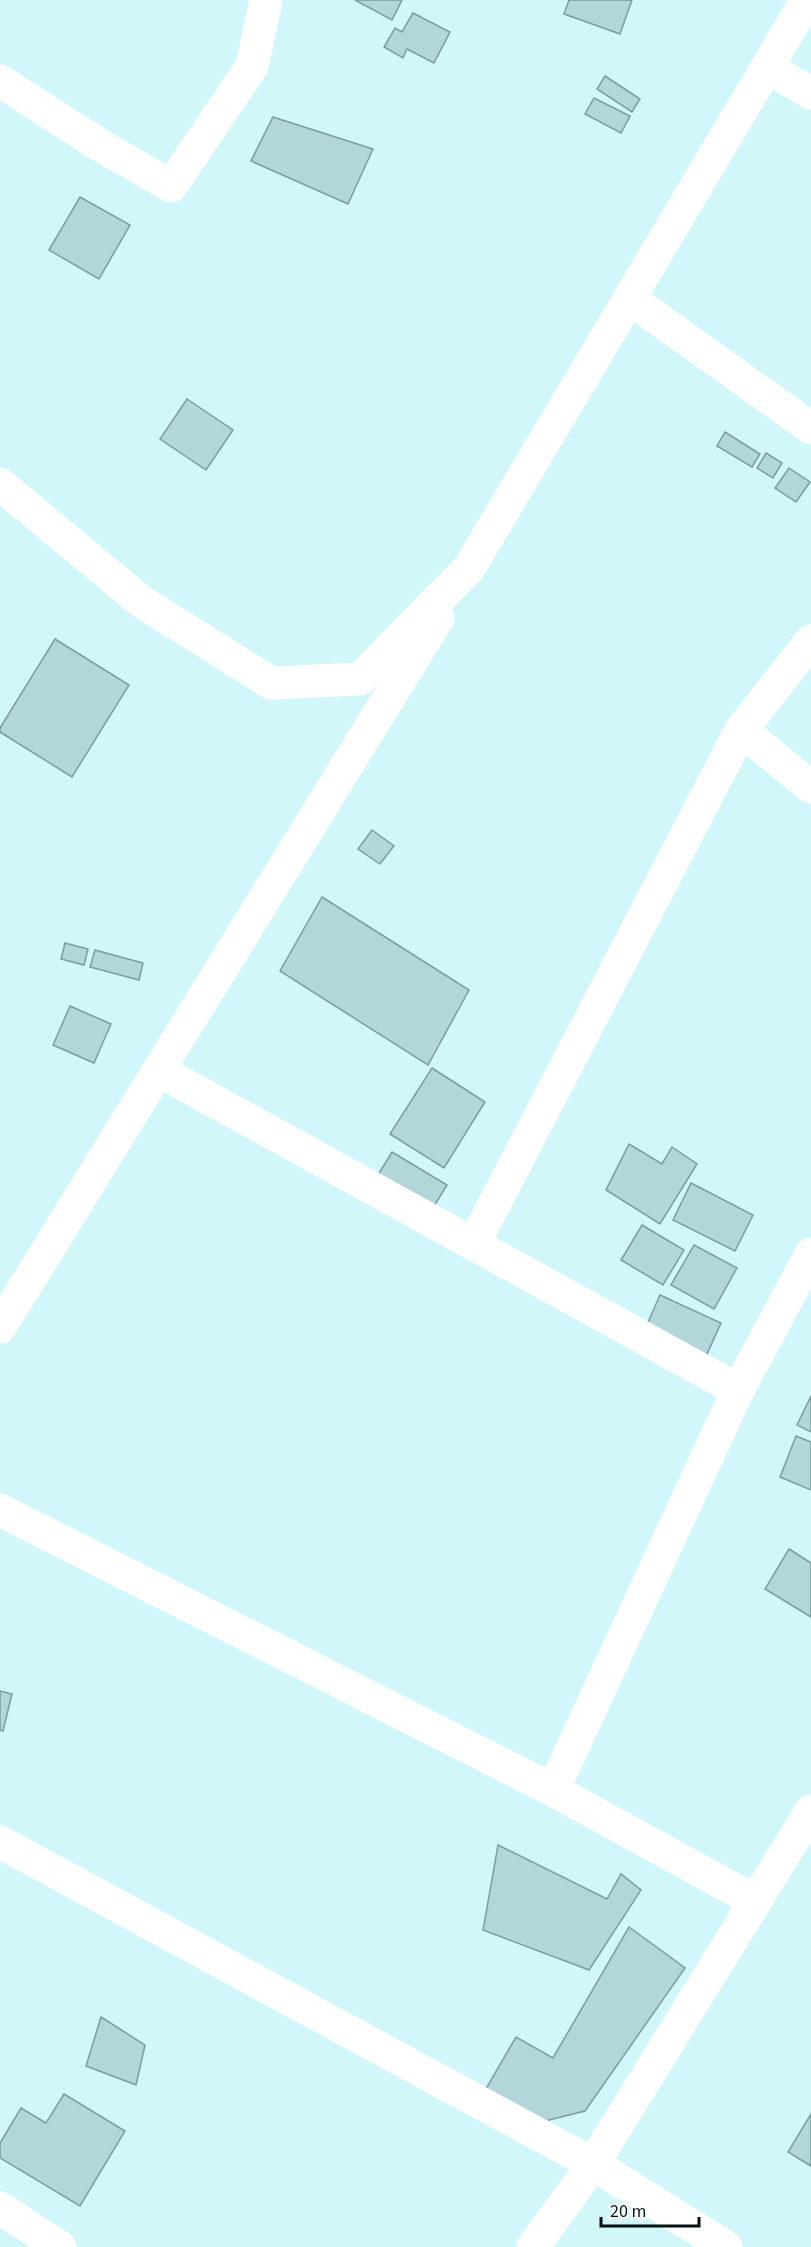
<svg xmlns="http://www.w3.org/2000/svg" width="811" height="2247" font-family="'Source Sans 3',sans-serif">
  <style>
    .building { fill: #b2d6da; stroke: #7b9da1; stroke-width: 1.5 }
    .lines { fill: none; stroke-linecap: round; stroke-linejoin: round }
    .minor { stroke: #fff; stroke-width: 33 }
    .tertiary { stroke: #fff; stroke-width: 33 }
  </style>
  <rect width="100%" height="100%" fill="#d2f7fb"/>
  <!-- building -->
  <g class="building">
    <polygon points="355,0 402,0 392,20"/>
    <polygon points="569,0 632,0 620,34 564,14"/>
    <polygon points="413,13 450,32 434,63 407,49 403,58 384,47 395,28 402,32"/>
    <polygon points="605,76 640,99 632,112 597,89"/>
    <polygon points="594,98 630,116 621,133 585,114"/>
    <polygon points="273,117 373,149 348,204 251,161"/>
    <polygon points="80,197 130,225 99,279 49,250"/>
    <polygon points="187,399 233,430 206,470 160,439"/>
    <polygon points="725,432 760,454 752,467 717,446"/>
    <polygon points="766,453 782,463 773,478 757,468"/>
    <polygon points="789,468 810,482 796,502 775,488"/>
    <polygon points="55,639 129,685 72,777 0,732 0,728"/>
    <polygon points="372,830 394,846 380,864 358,849"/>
    <polygon points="322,897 469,990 428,1065 280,971"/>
    <polygon points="65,943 88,949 84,965 61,959"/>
    <polygon points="95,950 143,963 139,980 90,967"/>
    <polygon points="70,1006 111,1024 94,1063 53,1045"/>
    <polygon points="432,1068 485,1102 444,1168 390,1134"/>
    <polygon points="629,1144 662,1164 672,1147 697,1164 660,1224 606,1190"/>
    <polygon points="392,1152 447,1185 428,1216 373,1183"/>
    <polygon points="691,1183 753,1215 735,1251 673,1220"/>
    <polygon points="642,1225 684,1250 663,1285 621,1260"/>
    <polygon points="694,1245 737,1268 714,1309 671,1285"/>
    <polygon points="660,1295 721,1323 702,1365 637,1347"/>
    <polygon points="811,1396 811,1432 797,1425"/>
    <polygon points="796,1436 811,1442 811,1490 780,1477"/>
    <polygon points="789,1549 811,1563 811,1617 765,1589"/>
    <polygon points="0,1691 12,1694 3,1731 0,1730"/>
    <polygon points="498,1845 607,1899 621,1874 641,1890 589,1970 483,1930"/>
    <polygon points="629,1927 685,1968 585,2111 545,2121 480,2099 516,2037 553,2058"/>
    <polygon points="101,2017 145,2045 136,2085 86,2066"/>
    <polygon points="64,2094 125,2131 80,2206 0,2158 0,2143 21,2108 46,2123"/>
    <polygon points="811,2114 811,2166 788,2152"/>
  </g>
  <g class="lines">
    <!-- minor -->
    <g class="minor">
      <polyline points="768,68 811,93"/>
      <polyline points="0,81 98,144 171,186 252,66 266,0"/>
      <polyline points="630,299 811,428"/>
      <polyline points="741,730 811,787"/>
      <polyline points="158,1070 738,1390 811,1254"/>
      <polyline points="474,1243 741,730 811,641"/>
      <polyline points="738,1390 553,1790 755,1901"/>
      <polyline points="0,1510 553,1790"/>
      <polyline points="0,1842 593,2164 726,2247"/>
      <polyline points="0,2208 60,2247"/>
      <polyline points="533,2247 593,2164 811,1811"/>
    </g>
    <!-- tertiary -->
    <g class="tertiary">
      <polyline points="0,484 142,602 271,683 360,679 469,568 807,0"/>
      <polyline points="0,1327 438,618"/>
    </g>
  </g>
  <!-- scale -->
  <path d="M601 2217v9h98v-9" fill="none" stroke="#061214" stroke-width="3"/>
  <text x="610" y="2217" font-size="18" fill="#061214" stroke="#f7fefe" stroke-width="4.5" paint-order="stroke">20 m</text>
</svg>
